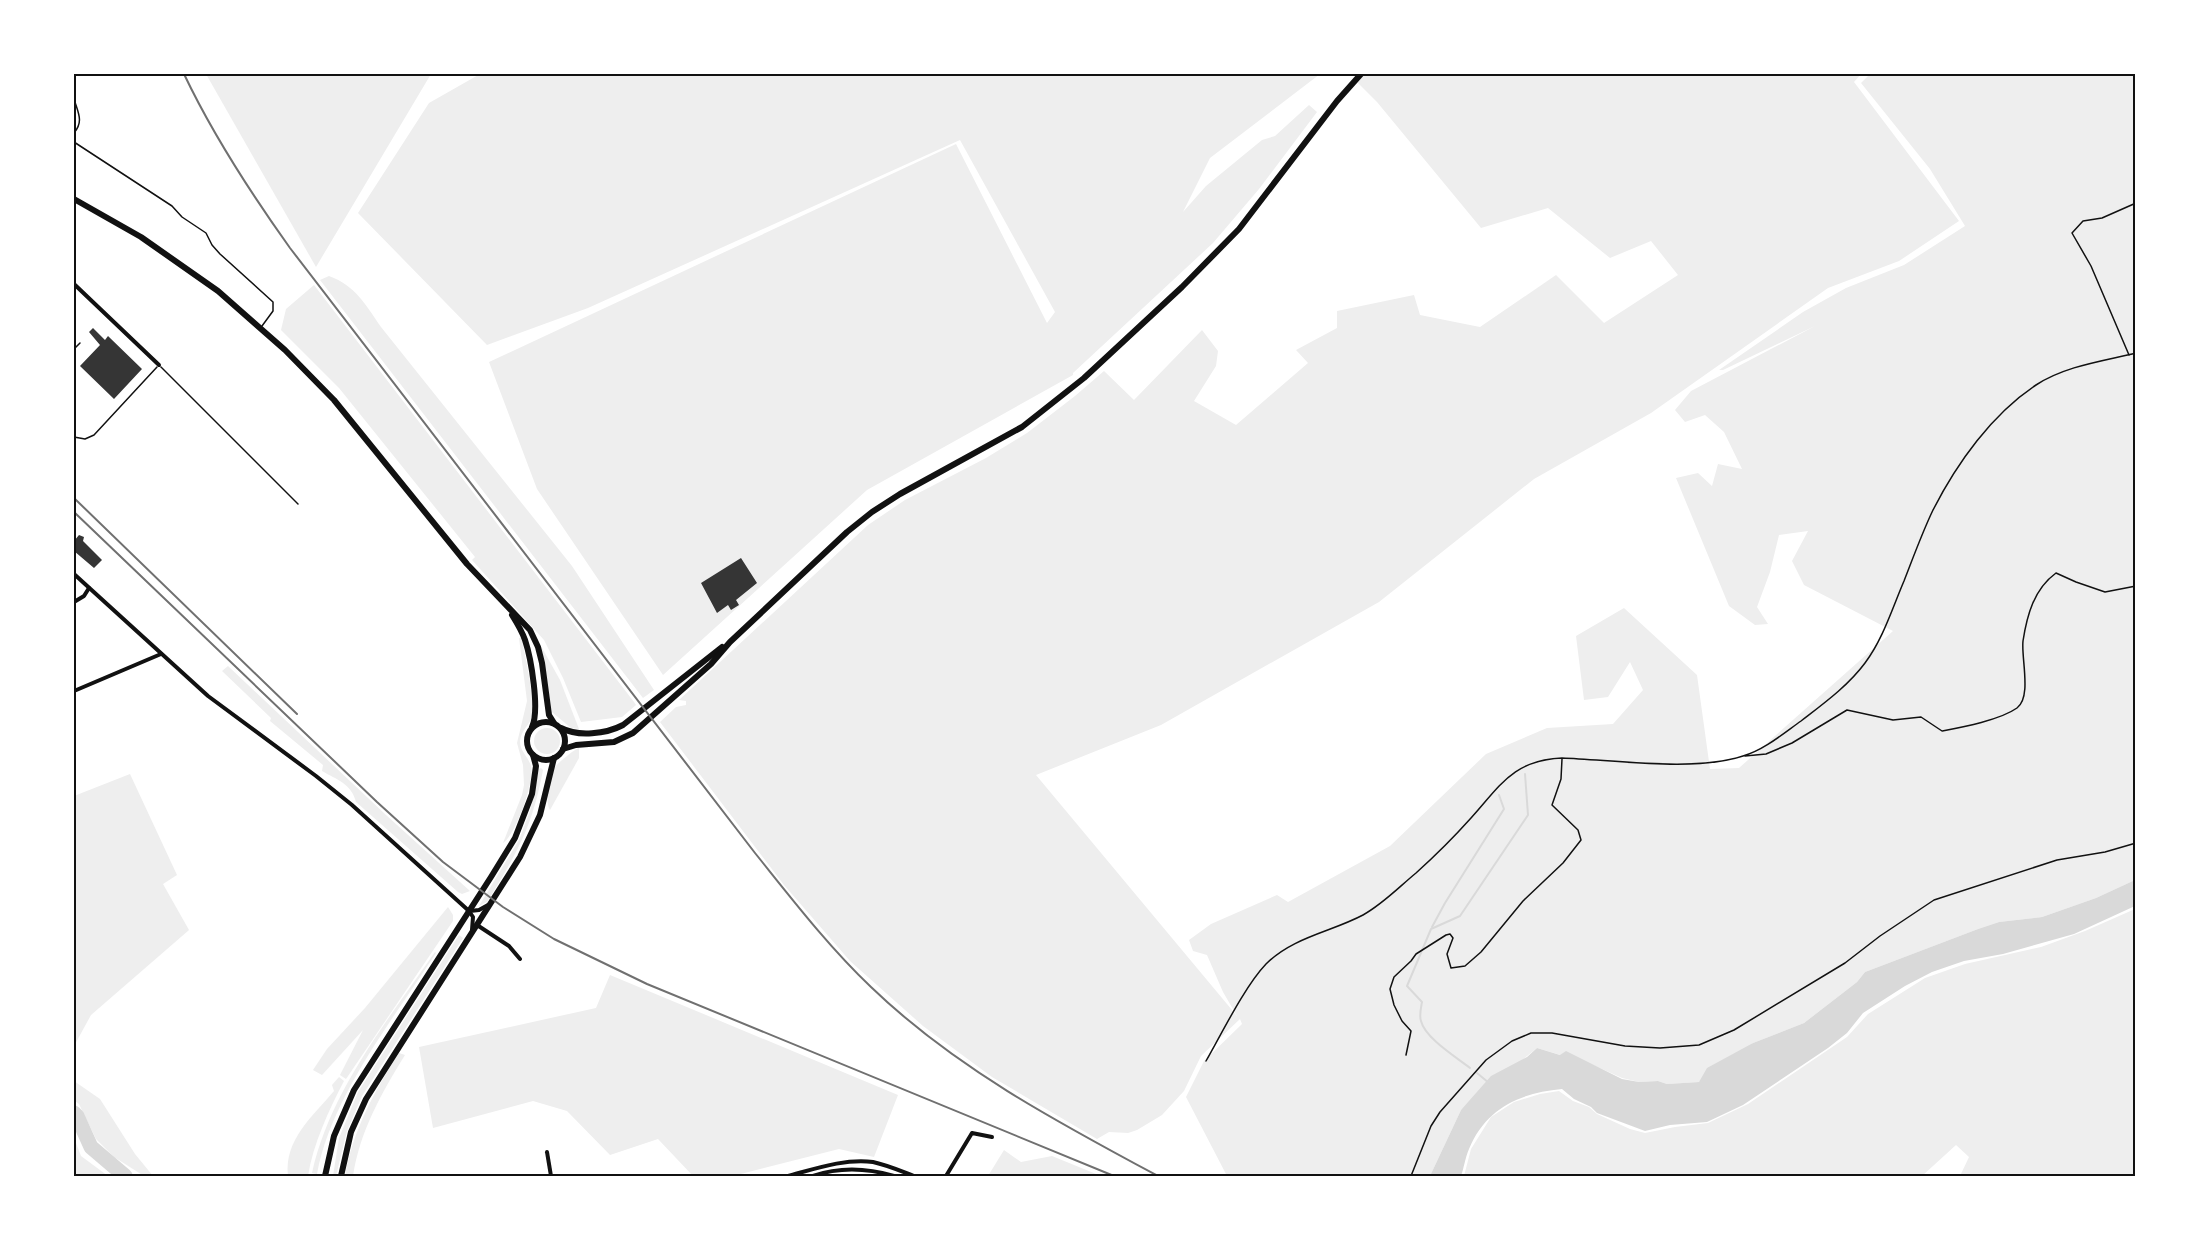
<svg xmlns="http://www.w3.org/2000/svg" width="2209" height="1250" font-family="'DM Sans',sans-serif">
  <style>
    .green { fill: #eee }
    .water { fill: #d9d9d9 }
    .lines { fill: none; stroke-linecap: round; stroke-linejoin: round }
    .stream { stroke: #d9d9d9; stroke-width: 2 }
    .river { stroke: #d9d9d9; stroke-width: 15 }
    .building { fill: #353535 }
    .path { stroke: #111; stroke-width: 1.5 }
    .service { stroke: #111; stroke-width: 1.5 }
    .minor { stroke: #111; stroke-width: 4 }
    .primary { stroke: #111; stroke-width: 6 }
    .rail { stroke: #707070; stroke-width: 2 }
    .neatline { fill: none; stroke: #111; stroke-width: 2 }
  </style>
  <rect width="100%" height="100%" fill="#fff"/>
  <!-- green -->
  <g class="green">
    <polygon points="206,74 431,74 316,267"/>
    <polygon points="480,74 1320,74 1210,158 1183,212 1206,186 1262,140 1275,136 1309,105 1317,112 1259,189 1213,243 1073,373 1073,375 867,490 663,675 537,489 489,362 956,144 1047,323 1055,312 960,140 588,308 487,345 358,213 429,103"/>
    <polygon points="1361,74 1861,74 1854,82 1959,221 1899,261 1828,288 1651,413 1534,479 1379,602 1161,725 1036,775 1237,1016 1223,992 1207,955 1193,951 1189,940 1211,924 1277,895 1288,902 1390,846 1486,754 1547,728 1613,724 1643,690 1630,662 1608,697 1584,700 1576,636 1624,608 1697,675 1710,769 1739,768 1893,631 1804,585 1792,561 1808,531 1779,535 1770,572 1757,607 1768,624 1755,625 1729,606 1676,478 1698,473 1712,486 1718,464 1742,469 1724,432 1705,415 1685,422 1675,410 1691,391 1815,326 1723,370 1719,370 1803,312 1846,288 1904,265 1965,226 1930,169 1861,83 1870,74 2135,74 2135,880 2096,898 2042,917 1999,922 1978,929 1865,972 1857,982 1804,1023 1753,1043 1699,1082 1667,1084 1658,1081 1639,1082 1622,1078 1591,1064 1537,1048 1461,1110 1430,1176 1227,1176 1186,1097 1204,1061 1242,1024 1240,1019 1201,1056 1184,1091 1162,1115 1137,1130 1128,1133 1109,1132 1097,1139 992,1077 923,1026 850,961 784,885 660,722 676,707 686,705 686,701 679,700 868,525 905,500 986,458 1027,433 1075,396 1104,371 1134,400 1202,330 1218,351 1216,366 1194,401 1236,425 1308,363 1296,350 1337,328 1337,311 1414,295 1420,315 1480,327 1556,275 1604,323 1678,275 1651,241 1610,258 1548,208 1481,228 1377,102 1355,80"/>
    <path d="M329 276C356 286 365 304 381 327L572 566 654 690 643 698 320 280Z"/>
    <polygon points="314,285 634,702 636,705 622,717 581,722 563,678 544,640 472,560 475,557 339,388 281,330 286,309"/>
    <path d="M519 638H521C525 652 535 702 532 716 530 725 521 730 520 741 520 752 528 756 531 766 535 780 516 835 503 843L522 795 524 785 523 765 517 743 527 701Z"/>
    <polygon points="541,646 560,680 579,729 571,728 552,712"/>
    <path d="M228 666 386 815 470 891 462 894 458 892 356 802C351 783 337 780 322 771L323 765 270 721 271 718 222 671Z"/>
    <circle cx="547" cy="741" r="13"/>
    <path d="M579 748V758L550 810C545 803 548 777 553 769 557 764 573 750 579 748Z"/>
    <path d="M541 768 543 770C533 823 520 848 492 894L487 902 479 906 519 840 530 811 539 769Z"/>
    <polygon points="130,774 177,875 163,884 189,930 91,1015 74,1046 74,796"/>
    <polygon points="448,907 453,915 453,921 346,1079 340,1075 363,1030 322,1075 313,1070 327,1049 365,1008"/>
    <polygon points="2135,909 2135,1176 1960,1176 1969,1157 1956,1145 1922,1176 1464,1176 1471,1149 1491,1117 1514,1102 1540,1094 1559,1091 1573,1101 1589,1107 1597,1114 1630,1129 1645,1133 1675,1127 1708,1123 1748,1104 1847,1037 1868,1014 1925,978 1965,964 2041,947 2085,931"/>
    <polygon points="459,935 463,938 362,1096 347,1131 336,1176 333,1176 339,1138 358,1092"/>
    <path d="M435 952 436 953C394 1018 331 1097 317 1174L312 1173C330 1091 388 1020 435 952Z"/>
    <polygon points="610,975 898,1095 874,1157 839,1149 733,1176 693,1176 658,1139 610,1155 567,1111 533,1101 433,1128 419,1047 596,1008"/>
    <path d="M399 1053 405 1055C381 1094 360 1131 353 1176H345C353 1130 374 1092 399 1053Z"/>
    <path d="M339 1077 344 1081C329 1110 313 1144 308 1176H288C284 1140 312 1117 334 1091L332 1085Z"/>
    <polygon points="74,1081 100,1099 135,1154 153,1176 144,1176 114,1157 96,1139 79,1104 74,1100"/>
    <polygon points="74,1138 81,1156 108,1176 74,1176"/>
    <polygon points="1004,1150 1021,1162 1052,1156 1101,1176 988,1176"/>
  </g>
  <!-- water -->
  <path class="water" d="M2135 880V906L2074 934 2003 954 1964 961 1932 972 1905 986 1863 1013 1847 1033 1828 1048 1743 1105 1707 1122 1670 1125 1645 1131 1597 1113 1591 1107 1574 1099 1562 1089C1520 1093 1486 1108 1469 1149 1465 1158 1464 1168 1461 1176H1430L1461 1110 1491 1076 1527 1057 1537 1048 1560 1055 1566 1051 1622 1079 1639 1082 1658 1081 1667 1084 1699 1082 1707 1068 1753 1043 1804 1023 1857 982 1865 972 1978 929 1999 922 2042 917 2096 898Z"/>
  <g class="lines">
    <!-- stream -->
    <g class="stream">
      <polyline points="1432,927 1445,903 1504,809 1499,795"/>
      <path d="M1470 1068C1456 1057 1425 1038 1421 1021 1419 1015 1421 1008 1422 1002L1407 986 1431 929 1460 916 1528 815 1525 774"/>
      <polyline points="1477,1073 1489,1083"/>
    </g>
    <!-- river -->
    <polyline class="river" points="74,1113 77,1116 91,1147 125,1176"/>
  </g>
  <!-- building -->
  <g class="building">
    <polygon points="93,328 105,340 108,336 142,369 114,399 80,366 100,345 89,332"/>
    <polygon points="79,535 84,537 83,541 102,560 94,568 74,551 74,541"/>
    <polygon points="741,558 757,583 736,600 739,605 731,610 728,605 717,613 701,583"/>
  </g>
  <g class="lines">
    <!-- path -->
    <g class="path">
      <polyline points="2129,355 2091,266 2072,233 2083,221 2102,218 2136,203"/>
      <path d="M1745 756 1766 754 1792 743 1847 710 1893 720 1921 717 1942 731C1963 727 2000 720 2017 708 2032 697 2021 658 2023 641 2027 615 2034 589 2056 573L2076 582 2105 592 2136 586"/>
      <polyline points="1406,1055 1411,1031 1402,1021 1394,1005 1390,989 1394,977 1411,961 1416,954 1446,935 1450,934 1453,938 1447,954 1451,968 1465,966 1481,952 1523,901 1563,863 1581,840 1578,830 1552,805 1561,779 1562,759"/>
      <path d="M1206 1061C1222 1033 1245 986 1266 964 1293 937 1331 932 1363 915 1383 904 1399 887 1416 873 1436 855 1454 837 1471 818 1500 786 1513 760 1562 758 1615 760 1694 772 1743 756 1764 750 1784 733 1801 721 1823 704 1848 686 1865 663 1883 639 1892 609 1904 581 1913 558 1922 533 1933 510 1957 463 1992 414 2036 385 2065 366 2103 361 2136 353"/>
      <polyline points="1411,1176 1431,1126 1440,1112 1486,1060 1512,1041 1531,1033 1552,1033 1625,1046 1660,1048 1699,1045 1734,1030 1845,963 1880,936 1934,900 2057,860 2105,852 2136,843"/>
    </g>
    <!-- service -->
    <g class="service">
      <path d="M74 99C78 113 84 121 74 133"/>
      <polyline points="74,142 172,206 182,217 206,233 212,245 220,254 273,302 273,311 262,326"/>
      <polyline points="74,349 80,343"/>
      <polyline points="161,367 298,504"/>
      <polyline points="74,437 85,439 94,435 157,367"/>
    </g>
    <!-- minor -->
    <g class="minor">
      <polyline points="74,284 159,365"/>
      <polyline points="74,574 208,696 316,776 352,805 469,911 473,917 472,930"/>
      <polyline points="74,602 84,596 89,588"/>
      <polyline points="74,691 161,654"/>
      <polyline points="470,911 479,910 488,905"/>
      <polyline points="477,925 509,946 520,959"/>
      <polyline points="547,1152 551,1176"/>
      <path d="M788 1176C814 1169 846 1158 873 1162 887 1165 901 1171 914 1176"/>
      <path d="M813 1176C839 1167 867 1168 894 1176"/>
      <polyline points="946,1176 972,1133 992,1137"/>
    </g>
    <!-- primary -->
    <g class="primary">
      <polyline points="74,199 141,237 218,291 285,350 334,400 467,564 530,630 538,647 542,663 549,715 554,723"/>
      <path d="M512 615C517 623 522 631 525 640 531 658 540 710 532 727"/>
      <circle cx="546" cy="741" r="19"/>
      <path d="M561 728C578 737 606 734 623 725L722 647"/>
      <polyline points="563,749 576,745 614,742 633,733 711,664 730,642 847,532 872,512 900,494 1022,427 1084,378 1182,287 1239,229 1337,101 1361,74"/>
      <polyline points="325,1176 334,1136 354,1090 491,877 515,838 532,794 536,766 533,755"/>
      <polyline points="341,1176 351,1132 366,1099 520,857 540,815 554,758"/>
    </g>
    <!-- rail -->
    <g class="rail">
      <path d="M184 74C213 135 250 192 290 248L755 853C792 899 828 946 871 987 954 1067 1057 1122 1158 1176"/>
      <polyline points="74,498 297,714"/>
      <polyline points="74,512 377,802 443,862 503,907 554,939 647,984 1114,1176"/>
    </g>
  </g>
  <!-- border -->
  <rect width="2209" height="1250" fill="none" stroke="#ffffff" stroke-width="150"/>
  <rect x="75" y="75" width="2059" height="1100" class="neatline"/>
</svg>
